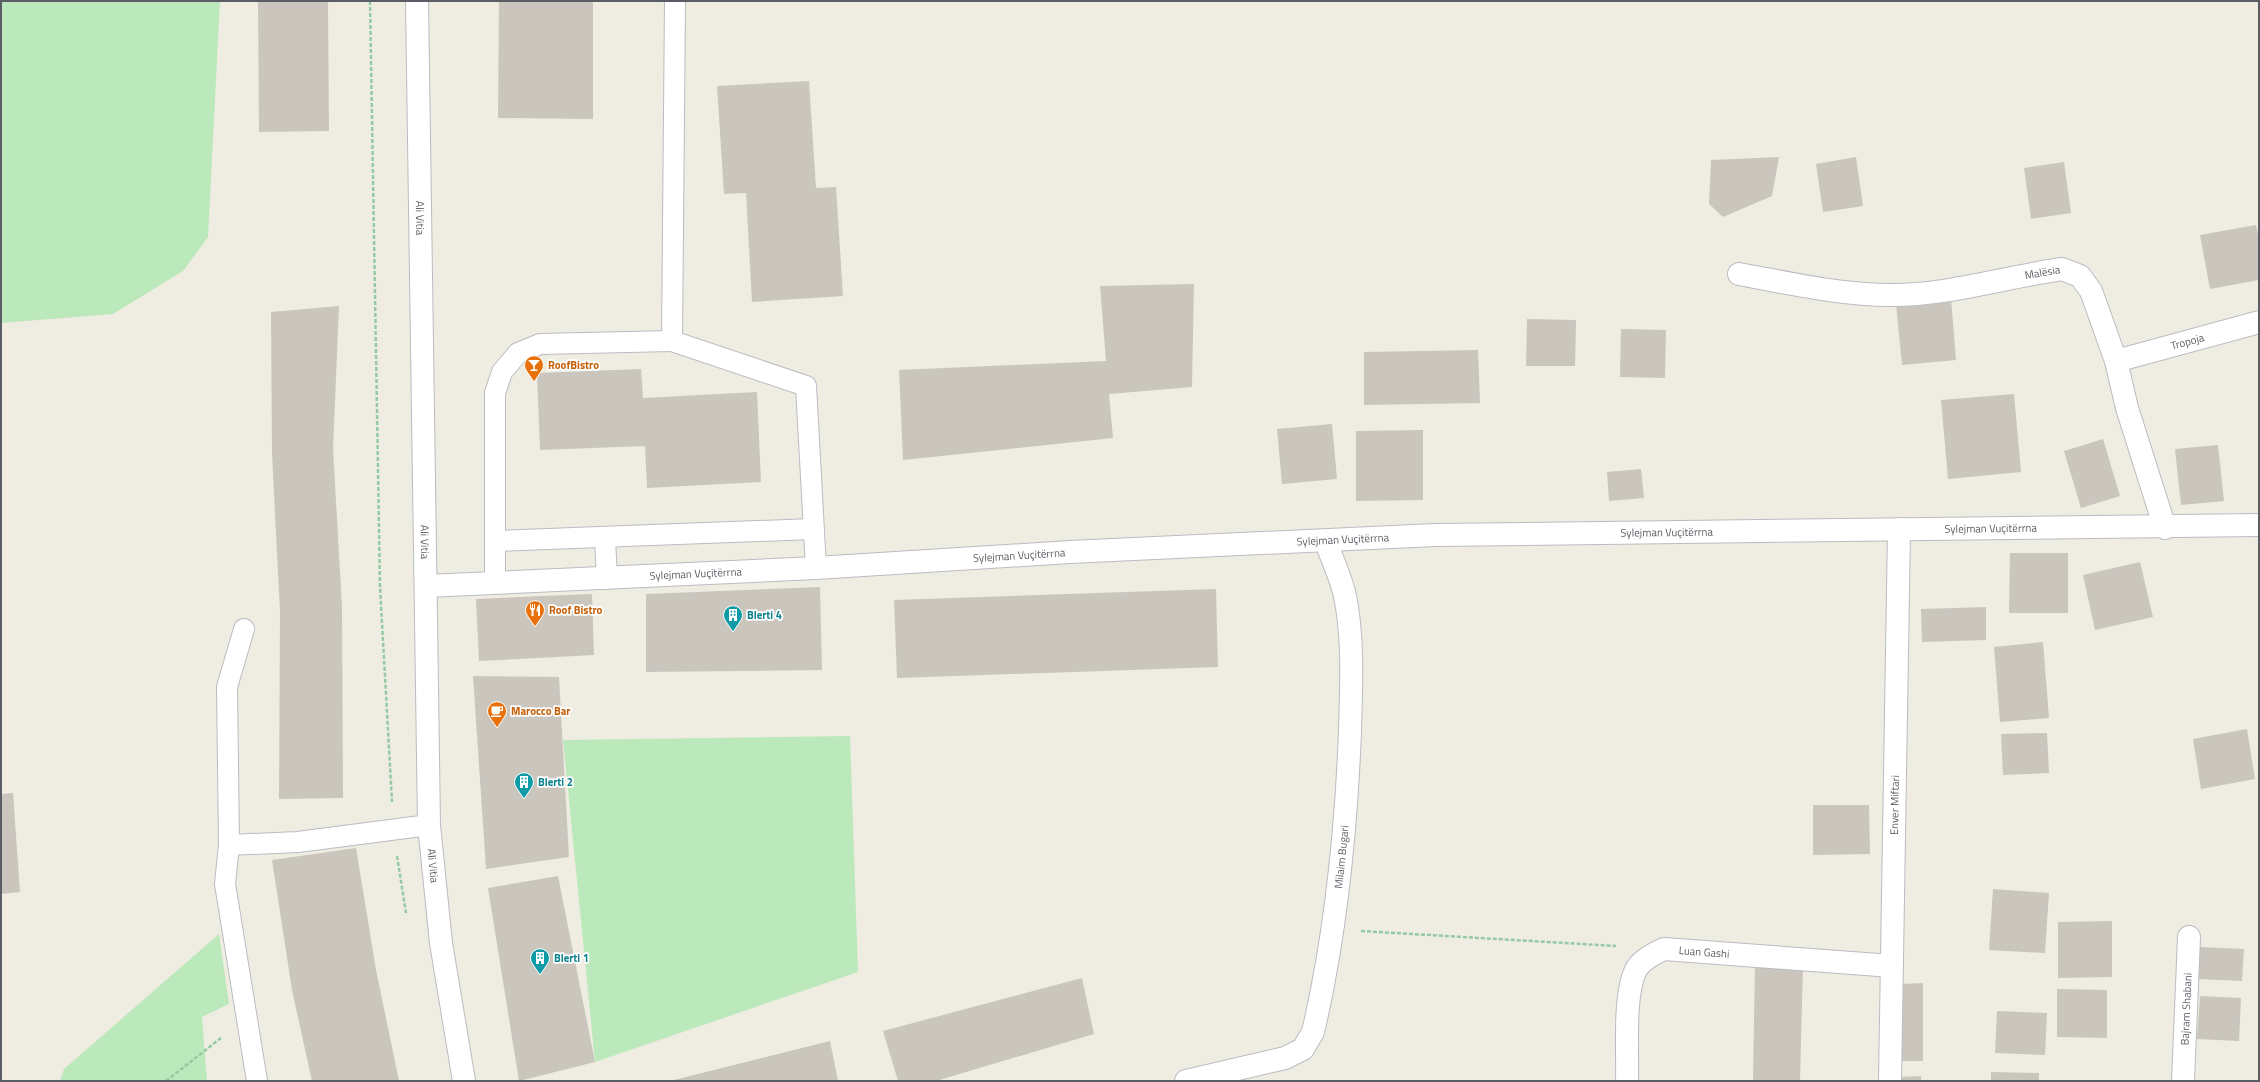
<svg xmlns="http://www.w3.org/2000/svg" width="2260" height="1082" font-family="'Titillium Web',sans-serif">
  <style>
    .green { fill: #bbe9bb }
    .building { fill: #cac6be }
    .lines { fill: none; stroke-linecap: round; stroke-linejoin: round }
    .lane-casing { stroke: #b9bcc2; stroke-width: 22 }
    .street-casing { stroke: #b9bcc2; stroke-width: 24 }
    .path { stroke: #93caa3; stroke-width: 2.5; stroke-dasharray: 4 2; stroke-linecap: butt }
    .lane { stroke: #fff; stroke-width: 20 }
    .street { stroke: #fff; stroke-width: 22 }
    .labels { text-anchor: middle; dominant-baseline: central; stroke-width: 3.5; stroke-linejoin: round; paint-order: stroke }
    .street-label { font-size: 11px; fill: #5a5e64; stroke: #fff }
    .food-label { font-size: 11px; font-weight: bold; fill: #c56008; stroke: #fff; text-anchor: start }
    .culture-label { font-size: 11px; font-weight: bold; fill: #0d838f; stroke: #fff; text-anchor: start }
  </style>
  <rect width="100%" height="100%" fill="#efece1"/>
  <!-- green -->
  <g class="green">
    <polygon points="1,1 220,1 208,237 183,271 113,314 1,323"/>
    <polygon points="850,736 858,972 595,1062 563,740"/>
    <polygon points="219,934 229,1004 202,1017 207,1081 60,1081 64,1069"/>
  </g>
  <!-- building -->
  <g class="building">
    <polygon points="258,1 328,1 329,131 259,132"/>
    <polygon points="499,1 593,1 593,119 498,118"/>
    <polygon points="809,81 816,188 836,187 843,296 752,302 746,193 724,194 717,86"/>
    <polygon points="1779,157 1772,196 1723,217 1709,204 1711,160"/>
    <polygon points="1856,157 1863,206 1823,212 1816,164"/>
    <polygon points="2064,162 2071,213 2031,219 2024,168"/>
    <polygon points="2256,225 2259,240 2259,280 2210,289 2200,235"/>
    <polygon points="1194,284 1192,387 1109,394 1113,438 903,460 899,370 1106,361 1100,286"/>
    <polygon points="1951,298 1956,360 1902,365 1896,303"/>
    <polygon points="339,306 333,448 342,607 343,798 279,799 280,612 272,454 271,312"/>
    <polygon points="1527,319 1576,320 1575,366 1526,366"/>
    <polygon points="1621,329 1666,330 1665,378 1620,377"/>
    <polygon points="1478,350 1480,403 1364,405 1364,352"/>
    <polygon points="641,369 643,398 757,392 761,482 647,488 645,446 540,450 537,373"/>
    <polygon points="2014,394 2021,472 1948,479 1941,400"/>
    <polygon points="1332,424 1337,479 1282,484 1277,429"/>
    <polygon points="1423,430 1423,500 1356,501 1356,431"/>
    <polygon points="2103,439 2120,496 2081,508 2064,451"/>
    <polygon points="2218,445 2224,501 2181,505 2175,449"/>
    <polygon points="1641,469 1644,498 1609,501 1607,472"/>
    <polygon points="2010,553 2068,553 2068,613 2009,613"/>
    <polygon points="2140,562 2153,617 2095,630 2083,575"/>
    <polygon points="820,587 822,670 646,672 646,594"/>
    <polygon points="1216,589 1218,667 897,678 894,600"/>
    <polygon points="592,594 594,655 479,661 476,599"/>
    <polygon points="1986,607 1986,640 1922,642 1921,609"/>
    <polygon points="2043,642 2049,718 2000,722 1994,647"/>
    <polygon points="473,676 559,677 569,857 486,869"/>
    <polygon points="2247,729 2255,779 2201,789 2193,739"/>
    <polygon points="2047,733 2049,773 2003,775 2001,734"/>
    <polygon points="13,793 20,892 1,894 1,794"/>
    <polygon points="1813,805 1869,805 1870,854 1813,855"/>
    <polygon points="356,848 376,970 399,1081 312,1081 292,990 272,860"/>
    <polygon points="558,876 595,1062 519,1081 488,888"/>
    <polygon points="1993,889 2049,893 2045,953 1989,950"/>
    <polygon points="2112,921 2112,977 2058,978 2058,922"/>
    <polygon points="2199,947 2244,949 2242,981 2198,979"/>
    <polygon points="1755,964 1803,965 1800,1081 1753,1081"/>
    <polygon points="1082,978 1094,1034 936,1081 898,1081 883,1031"/>
    <polygon points="1923,983 1923,1061 1900,1061 1900,984"/>
    <polygon points="2057,989 2107,990 2107,1038 2057,1037"/>
    <polygon points="2200,996 2241,998 2239,1041 2197,1039"/>
    <polygon points="1997,1011 2047,1013 2045,1055 1995,1053"/>
    <polygon points="830,1041 838,1081 674,1081 674,1080"/>
    <polygon points="1991,1072 2039,1073 2039,1081 1991,1081"/>
    <polygon points="1921,1076 1921,1081 1899,1081 1899,1077"/>
  </g>
  <g class="lines">
    <!-- lane casing -->
    <g class="lane-casing">
      <g id="lane">
        <polyline points="675,1 672,341 806,386 816,568"/>
        <polyline points="605,538 607,579"/>
        <polyline points="495,541 813,529"/>
        <polyline points="495,583 495,393 502,372 518,353 540,344 672,341"/>
        <polyline points="244,629 227,687 229,845 298,842 429,825"/>
        <polyline points="229,845 225,884 257,1081"/>
      </g>
    </g>
    <!-- street casing -->
    <g class="street-casing">
      <g id="street">
        <path id="s1" d="M417 1 429 825 441 943 464 1081"/>
        <path id="s2" d="M1739 274C1789 283 1840 295 1891 295 1949 295 2006 277 2062 269L2080 276 2091 291 2116 361 2127 408 2165 528"/>
        <path id="s3" d="M2116 361 2259 322"/>
        <path id="s4" d="M427 586 816 568 1070 552 1435 535 2259 525"/>
        <path id="s5" d="M1186 1081 1285 1058 1303 1049 1313 1032C1336 934 1346 833 1350 732 1351 687 1354 641 1345 596 1341 578 1332 559 1326 542"/>
        <path id="s6" d="M1627 1081C1628 1052 1623 992 1637 968 1643 959 1655 953 1664 949L1892 966"/>
        <path id="s7" d="M1890 1081 1899 529"/>
        <path id="s8" d="M2183 1081 2189 937"/>
      </g>
    </g>
    <!-- path -->
    <g class="path">
      <polyline points="370,1 380,587 392,802"/>
      <polyline points="397,856 406,913"/>
      <polyline points="1361,931 1616,946"/>
      <polyline points="166,1081 221,1038"/>
    </g>
    <!-- lane -->
    <use href="#lane" class="lane"/>
    <!-- street -->
    <use href="#street" class="street"/>
  </g>
  <!-- icons -->
  <defs>
    <g id="bar-pin" transform="scale(1)"><path d="M0 17L-7.5 6A9.5 9.5 0 1 1 7.5 6Z" fill="#e8710a" stroke="#fff"/><path d="M-6-5H6L.8 .8V4.5H3.5V6h-7V4.5H-.8V.8Z" fill="#fff"/></g>
    <g id="restaurant-pin" transform="scale(1)"><path d="M0 17L-7.5 6A9.5 9.5 0 1 1 7.5 6Z" fill="#e8710a" stroke="#fff"/><path d="M-5-6h1v4h1v-4h1v4h1v-4h1v5L-1.5 .5V6h-2V.5L-5-1ZM5-6V6H3V1.5H1.5Q1.5-4 5-6Z" fill="#fff"/></g>
    <g id="building-pin" transform="scale(1)"><path d="M0 17L-7.5 6A9.5 9.5 0 1 1 7.5 6Z" fill="#0f9aa8" stroke="#fff"/><path d="M-4-6H4V6H1V3H-1V6H-4ZM-2.5-4.3h1.7v1.8h-1.7ZM.8-4.3h1.7v1.8H.8ZM-2.5-1h1.7V.8h-1.7ZM.8-1h1.7V.8H.8Z" fill="#fff"/></g>
    <g id="cafe-pin" transform="scale(1)"><path d="M0 17L-7.5 6A9.5 9.5 0 1 1 7.5 6Z" fill="#e8710a" stroke="#fff"/><path d="M-5.5-4.5H6V0H3Q3 3.5 0 3.5H-2.5Q-5.5 3.5-5.5 0ZM3-3.2v2h1.7v-2ZM-6 4.5H4V6H-6Z" fill="#fff"/></g>
  </defs>
  <g fill-rule="evenodd">
    <use href="#bar-pin" x="534" y="365"/>
    <use href="#restaurant-pin" x="535" y="610"/>
    <use href="#building-pin" x="733" y="615"/>
    <use href="#cafe-pin" x="497" y="711"/>
    <use href="#building-pin" x="524" y="782"/>
    <use href="#building-pin" x="540" y="958"/>
  </g>
  <g class="labels">
    <!-- street labels -->
    <g class="street-label">
      <text stroke="none"><textPath href="#s1" startOffset="217">Ali Vitia</textPath></text>
      <text stroke="none"><textPath href="#s2" startOffset="307">Malësia</textPath></text>
      <text stroke="none"><textPath href="#s3" startOffset="74">Tropoja</textPath></text>
      <text stroke="none"><textPath href="#s4" startOffset="1565">Sylejman Vuçitërrna</textPath></text>
      <text stroke="none"><textPath href="#s4" startOffset="1241">Sylejman Vuçitërrna</textPath></text>
      <text stroke="none"><textPath href="#s4" startOffset="917">Sylejman Vuçitërrna</textPath></text>
      <text stroke="none"><textPath href="#s1" startOffset="541">Ali Vitia</textPath></text>
      <text stroke="none"><textPath href="#s4" startOffset="593">Sylejman Vuçitërrna</textPath></text>
      <text stroke="none"><textPath href="#s4" startOffset="269">Sylejman Vuçitërrna</textPath></text>
      <text stroke="none"><textPath href="#s7" startOffset="276">Enver Miftari</textPath></text>
      <text stroke="none"><textPath href="#s5" startOffset="319">Milaim Bugari</textPath></text>
      <text stroke="none"><textPath href="#s1" startOffset="865">Ali Vitia</textPath></text>
      <text stroke="none"><textPath href="#s6" startOffset="188">Luan Gashi</textPath></text>
      <text stroke="none"><textPath href="#s8" startOffset="72">Bajram Shabani</textPath></text>
    </g>
    <!-- food labels -->
    <g class="food-label">
      <text x="548" y="365">RoofBistro</text>
      <text x="549" y="610">Roof Bistro</text>
      <text x="511" y="711">Marocco Bar</text>
    </g>
    <!-- culture labels -->
    <g class="culture-label">
      <text x="747" y="615">Blerti 4</text>
      <text x="538" y="782">Blerti 2</text>
      <text x="554" y="958">Blerti 1</text>
    </g>
  </g>
  <!-- border -->
  <rect width="2260" height="1082" fill="none" stroke="#5a5e64" stroke-width="4"/>
</svg>
